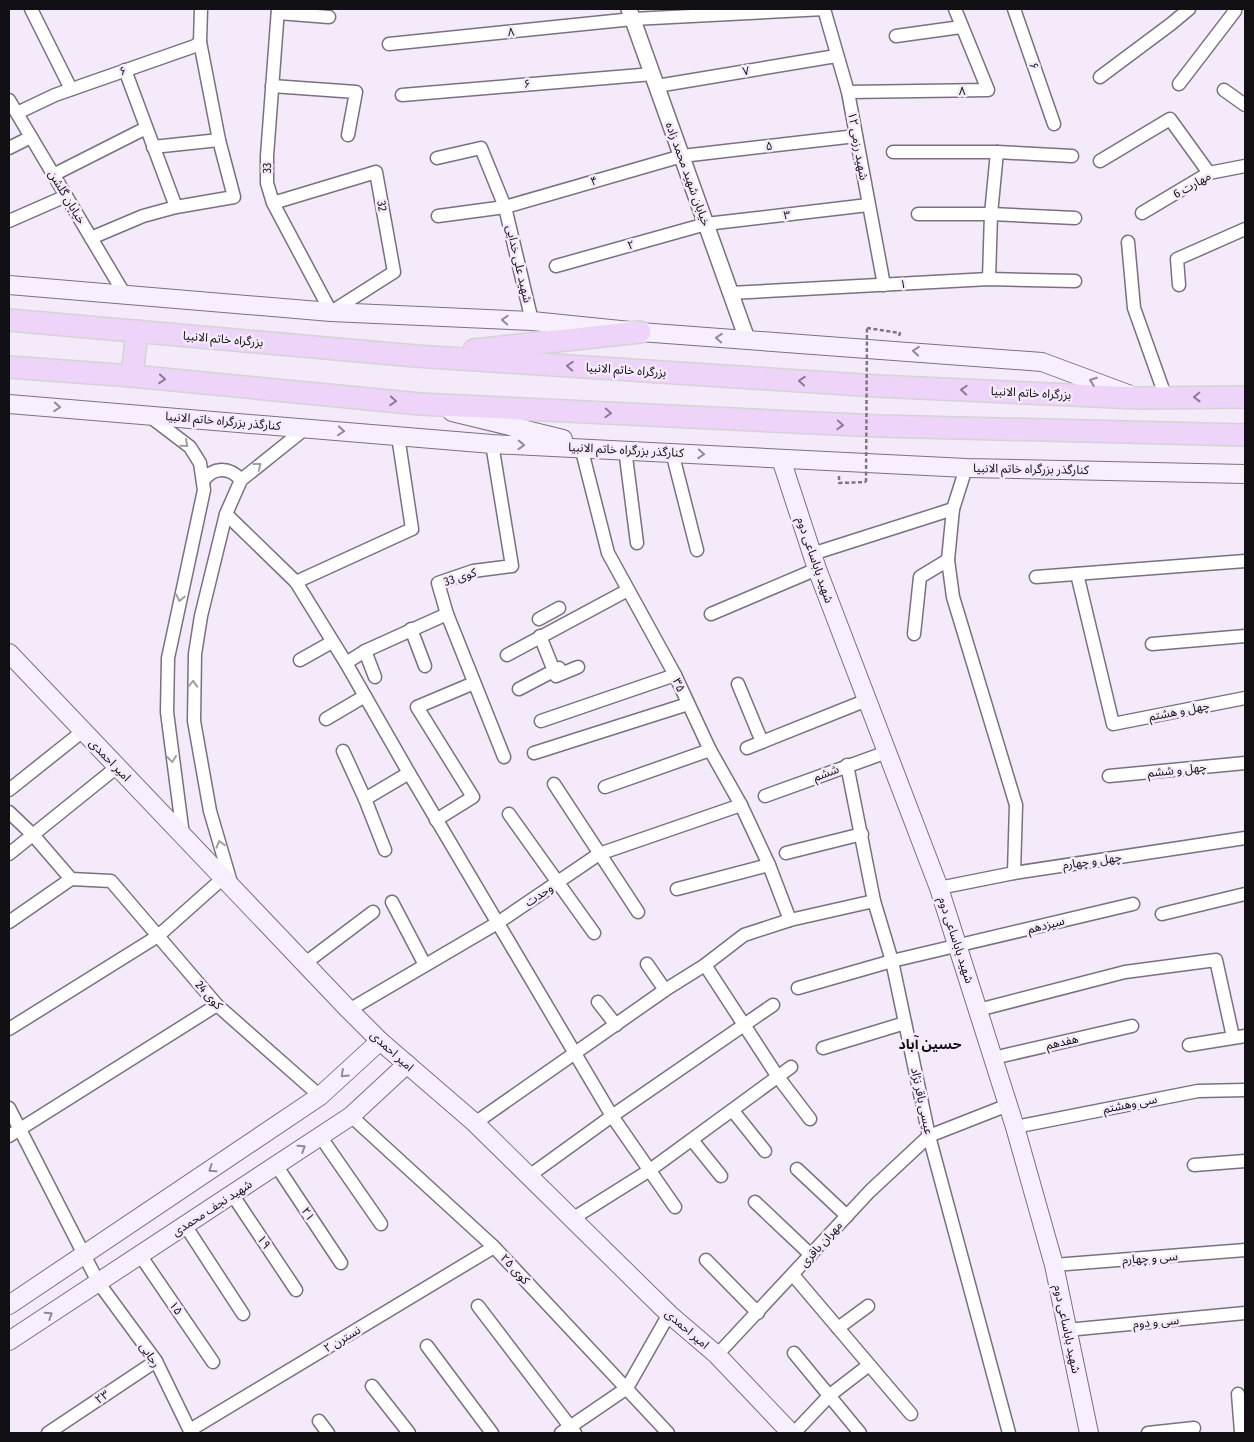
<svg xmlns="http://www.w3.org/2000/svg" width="1254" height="1442" font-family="'Fira Sans Condensed','Noto Sans Arabic',sans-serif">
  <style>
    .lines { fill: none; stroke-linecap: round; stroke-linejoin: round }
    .minor-casing { stroke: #7a717e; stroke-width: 15 }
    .tertiary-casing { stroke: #7a717e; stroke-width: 18 }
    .secondary-casing { stroke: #7a717e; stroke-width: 20 }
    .trunk-casing { stroke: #d4d4d5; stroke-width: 24 }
    .path { stroke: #7c767f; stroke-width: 2.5; stroke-dasharray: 4 2.5; stroke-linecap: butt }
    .minor { stroke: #fff; stroke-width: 12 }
    .tertiary { stroke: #fff; stroke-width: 15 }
    .secondary { stroke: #f8effc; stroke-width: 18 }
    .trunk { stroke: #eed4f8; stroke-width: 21 }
    .path-bridge { stroke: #7c767f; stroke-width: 2.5; stroke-dasharray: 4 2.5; stroke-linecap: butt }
    .oneway { stroke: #908a94 }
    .oneway2 { stroke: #8b7b91 }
    .oneway3 { stroke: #a09fa1 }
    .labels { text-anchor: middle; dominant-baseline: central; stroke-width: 5; stroke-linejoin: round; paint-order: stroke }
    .street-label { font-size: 12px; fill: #120f14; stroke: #f5eaf9 }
    .neighbourhood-label { font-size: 14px; font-weight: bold; fill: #120f14; stroke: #f5eaf9 }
  </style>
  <rect width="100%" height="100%" fill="#f5eaf9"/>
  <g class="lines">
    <!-- minor casing -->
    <g class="minor-casing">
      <g id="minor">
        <polyline points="31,9 71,89"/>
        <polyline points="824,9 848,92 884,285"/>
        <polyline points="1014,9 1054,124"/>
        <polyline points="278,13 329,17"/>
        <polyline points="896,36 961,27"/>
        <polyline points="389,44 633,19 824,9"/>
        <polyline points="125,70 176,207"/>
        <polyline points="1100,77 1171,24 1189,9"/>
        <polyline points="1179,84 1235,11"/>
        <polyline points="272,86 356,92 348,135"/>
        <polyline points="657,86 836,56"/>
        <polyline points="1224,90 1245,105"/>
        <polyline points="848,92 988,90 955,9"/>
        <polyline points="402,95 653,74"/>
        <polyline points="9,100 125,295"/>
        <polyline points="17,113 55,95 195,46 200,42 201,9"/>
        <polyline points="153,147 219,140"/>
        <polyline points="9,148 31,137"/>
        <polyline points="893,152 997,152 1072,156"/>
        <polyline points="437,158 481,148 505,207 532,321"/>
        <polyline points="1100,161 1170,119 1209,173"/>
        <polyline points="53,175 146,128"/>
        <polyline points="273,203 376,172 394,272 331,312 273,203 267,183 267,156 278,9"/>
        <polyline points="1142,213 1209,173 1245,166"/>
        <polyline points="918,214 991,214 1075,218"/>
        <polyline points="438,216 505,207 682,156 856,136"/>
        <polyline points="9,221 66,196"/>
        <polyline points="91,238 143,216 176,207 234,197 219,140 200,42"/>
        <polyline points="1128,242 1134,308 1166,398"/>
        <polyline points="556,266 706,224 868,205"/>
        <polyline points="989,279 991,214 997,152"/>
        <polyline points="1179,285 1177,259 1245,229"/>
        <polyline points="730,293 989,279 1075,281"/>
        <polyline points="148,415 190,447 200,463 204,490 168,658 167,712 183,835"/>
        <polyline points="492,444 512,566 473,571 438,583 447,614 504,757"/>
        <polyline points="581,447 608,553 675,675 710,750 741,805 769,865 790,920"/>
        <polyline points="625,449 637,543"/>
        <polyline points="672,452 697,550"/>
        <polyline points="966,468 953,509 948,560 953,597 1016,805 1014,873"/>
        <path d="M203 481C213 467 229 466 241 480"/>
        <polyline points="226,514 296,582 346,663 409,773 612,1116 675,1207"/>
        <polyline points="812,554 953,509"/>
        <polyline points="1077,574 1113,724 1245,698"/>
        <polyline points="1036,577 1245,561"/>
        <polyline points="296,582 412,529 398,436"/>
        <polyline points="711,614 817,569"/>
        <polyline points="539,619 559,608"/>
        <polyline points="411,629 425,666"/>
        <polyline points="914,634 920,577 948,560"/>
        <polyline points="540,636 556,676 578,667"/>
        <polyline points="1152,644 1245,636"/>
        <polyline points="365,651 375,677"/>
        <polyline points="507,655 628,590"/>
        <polyline points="300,660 332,642"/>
        <polyline points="346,663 365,651 447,614"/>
        <polyline points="738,684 762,742"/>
        <polyline points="519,689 559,668"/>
        <polyline points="326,719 365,696"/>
        <polyline points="541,721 675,675"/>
        <polyline points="747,748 867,700"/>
        <polyline points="343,751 365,799 385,850"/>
        <polyline points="534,753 688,704"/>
        <polyline points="847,765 874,901 892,961 929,1136 1009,1433"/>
        <polyline points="1109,776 1245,763"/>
        <polyline points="554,784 638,912"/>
        <polyline points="605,787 710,750"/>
        <polyline points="9,790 83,731"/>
        <polyline points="765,796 887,752"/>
        <polyline points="365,799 409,773"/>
        <polyline points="9,812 34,836 71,879 111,881 217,1005 320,1096"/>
        <polyline points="509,814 594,933"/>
        <polyline points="436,820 473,797 417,707 474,683"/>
        <polyline points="786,853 862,834"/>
        <polyline points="9,854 117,767"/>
        <polyline points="232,886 210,811 194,721 195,654 201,616 226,514 241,480 306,428"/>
        <polyline points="939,888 1014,873 1245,838"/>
        <polyline points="677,889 769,865"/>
        <polyline points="392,902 425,965"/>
        <polyline points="1162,914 1245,894"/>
        <polyline points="9,922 71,879"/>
        <polyline points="304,964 373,912"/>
        <polyline points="647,964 665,990"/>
        <polyline points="705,965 778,1077 810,1119"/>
        <polyline points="798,988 892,961 1133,904"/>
        <polyline points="598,1002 616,1025"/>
        <polyline points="349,1010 499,922 599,854 741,805"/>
        <polyline points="978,1010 1125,972 1216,960 1233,1037"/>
        <polyline points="9,1029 158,936 222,879"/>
        <polyline points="1189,1045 1245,1036"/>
        <polyline points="823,1048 905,1023"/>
        <polyline points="993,1058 1132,1026"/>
        <polyline points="9,1108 98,1282 156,1361 191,1433"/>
        <polyline points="733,1111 765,1151"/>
        <polyline points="351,1116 494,1247 668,1433"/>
        <polyline points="475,1123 665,990 705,965 744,935 790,920 874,901"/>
        <polyline points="1015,1127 1198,1091 1245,1090"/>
        <polyline points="9,1136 217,1005"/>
        <polyline points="320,1136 381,1224"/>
        <polyline points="692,1140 721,1176"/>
        <polyline points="276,1165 341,1263"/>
        <polyline points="1194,1165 1245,1161"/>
        <polyline points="797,1169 847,1216"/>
        <polyline points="529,1176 612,1116 773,1005"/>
        <polyline points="232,1194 296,1290"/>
        <polyline points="755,1202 811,1255"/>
        <polyline points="572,1219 650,1170 791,1067"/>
        <polyline points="185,1225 243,1314"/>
        <polyline points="140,1255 213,1362"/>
        <polyline points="706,1260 758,1313"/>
        <polyline points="1054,1265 1245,1250"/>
        <polyline points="793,1275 911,1414"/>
        <polyline points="478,1306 575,1433"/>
        <polyline points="838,1328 868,1306"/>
        <polyline points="1067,1330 1245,1313"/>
        <polyline points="427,1346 492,1433"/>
        <polyline points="794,1353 860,1433"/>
        <polyline points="717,1355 870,1191 929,1136 1008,1105"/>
        <polyline points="372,1386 409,1433"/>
        <polyline points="1238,1394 1241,1432 1245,1432"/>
        <polyline points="319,1421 328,1433"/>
        <polyline points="190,1430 494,1247"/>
        <polyline points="48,1433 156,1361"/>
        <polyline points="561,1433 627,1388 669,1314"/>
        <polyline points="794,1433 830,1395 869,1365"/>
        <polyline points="1148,1433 1194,1428"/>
      </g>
    </g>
    <!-- tertiary casing -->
    <g class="tertiary-casing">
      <polyline id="tertiary" points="629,9 747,339"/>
    </g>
    <!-- secondary casing -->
    <g class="secondary-casing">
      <g id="secondary">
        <polyline points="9,285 331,312 532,321 640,332 1042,362 1128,394"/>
        <polyline points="9,404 492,444 966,468 1245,474"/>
        <polyline points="452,412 563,439"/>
        <polyline points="781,459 817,569 939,888 1015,1127 1054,1265 1089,1433"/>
        <polyline points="9,653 349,1010 380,1041 475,1123 669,1314 717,1355 791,1433"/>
        <polyline points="9,1305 320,1096 380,1041"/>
        <polyline points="9,1341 351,1116 407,1064"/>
      </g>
    </g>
    <!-- trunk casing -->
    <g class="trunk-casing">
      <g id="trunk">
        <polyline points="9,320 416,356 877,386 1138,398 1245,397"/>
        <polyline points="474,350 640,332"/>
        <polyline points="9,367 132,376 420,404 879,426 1245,435"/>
        <polyline points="132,376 137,331"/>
      </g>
    </g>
    <!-- path -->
    <g class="path">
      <polyline points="867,328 900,333 899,336"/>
      <polyline points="839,476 839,483 866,482"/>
    </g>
    <!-- minor -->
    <use href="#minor" class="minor"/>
    <!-- tertiary -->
    <use href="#tertiary" class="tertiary"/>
    <!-- secondary -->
    <use href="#secondary" class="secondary"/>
    <!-- trunk -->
    <use href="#trunk" class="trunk"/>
    <!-- path-bridge -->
    <polyline class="path-bridge" points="866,482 867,328"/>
  </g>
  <!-- one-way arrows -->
  <defs><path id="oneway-chevron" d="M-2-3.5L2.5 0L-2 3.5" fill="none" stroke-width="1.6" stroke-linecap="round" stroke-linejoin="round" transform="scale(1.25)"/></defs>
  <g class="oneway">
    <use href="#oneway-chevron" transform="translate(505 320) rotate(-177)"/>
    <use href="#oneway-chevron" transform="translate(719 338) rotate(-176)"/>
    <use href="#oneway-chevron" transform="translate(916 351) rotate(-175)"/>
    <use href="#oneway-chevron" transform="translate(1093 381) rotate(-159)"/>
    <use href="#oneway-chevron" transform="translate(57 407) rotate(4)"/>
    <use href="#oneway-chevron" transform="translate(341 431) rotate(5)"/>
    <use href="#oneway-chevron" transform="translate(521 445) rotate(2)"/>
    <use href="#oneway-chevron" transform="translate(701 454) rotate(4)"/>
    <use href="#oneway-chevron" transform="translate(344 1074) rotate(137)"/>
    <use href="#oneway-chevron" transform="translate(302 1148) rotate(-33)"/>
    <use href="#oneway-chevron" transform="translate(212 1169) rotate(146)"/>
    <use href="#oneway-chevron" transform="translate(49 1315) rotate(-33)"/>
  </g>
  <g class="oneway2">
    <use href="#oneway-chevron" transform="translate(570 366) rotate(-176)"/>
    <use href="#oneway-chevron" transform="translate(162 379) rotate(5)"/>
    <use href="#oneway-chevron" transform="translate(802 381) rotate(-176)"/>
    <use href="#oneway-chevron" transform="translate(964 390) rotate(-177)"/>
    <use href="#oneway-chevron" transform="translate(1197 397) rotate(179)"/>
    <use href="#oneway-chevron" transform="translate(393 401) rotate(5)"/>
    <use href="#oneway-chevron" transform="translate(608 413) rotate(3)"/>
    <use href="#oneway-chevron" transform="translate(840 425) rotate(3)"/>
  </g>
  <g class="oneway3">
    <use href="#oneway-chevron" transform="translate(185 444) rotate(41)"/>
    <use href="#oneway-chevron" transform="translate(258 466) rotate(-38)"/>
    <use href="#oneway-chevron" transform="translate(180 598) rotate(103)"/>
    <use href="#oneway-chevron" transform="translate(193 684) rotate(-88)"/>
    <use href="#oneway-chevron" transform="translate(172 759) rotate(83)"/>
    <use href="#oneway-chevron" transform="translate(220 844) rotate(-106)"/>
  </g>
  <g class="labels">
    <!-- street labels -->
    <g class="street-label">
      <text transform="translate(511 32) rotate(-6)">۸</text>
      <text transform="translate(1034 66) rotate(71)">۶</text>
      <text transform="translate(123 71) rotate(-19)">۶</text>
      <text transform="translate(746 71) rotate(-10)">۷</text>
      <text transform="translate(527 84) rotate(-5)">۶</text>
      <text transform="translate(962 91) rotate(-1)">۸</text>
      <text transform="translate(769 146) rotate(-6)">۵</text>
      <text transform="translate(858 146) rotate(80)">شهید رزمی ۱۲</text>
      <text transform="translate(267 168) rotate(-91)">33</text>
      <text transform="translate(688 174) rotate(70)">خیابان شهید محمد زاده</text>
      <text transform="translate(594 181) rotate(-16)">۴</text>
      <text transform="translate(1192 185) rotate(-29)">مهارت 6</text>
      <text transform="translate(67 197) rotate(59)">خیابان گلشن</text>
      <text transform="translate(382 206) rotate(80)">32</text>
      <text transform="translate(787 215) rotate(-7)">۳</text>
      <text transform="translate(631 245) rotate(-16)">۲</text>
      <text transform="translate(519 264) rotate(77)">شهید علی خدایی</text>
      <text transform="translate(903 284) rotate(-3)">۱</text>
      <text transform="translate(223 339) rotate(5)">بزرگراه خاتم الانبیا</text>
      <text transform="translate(626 370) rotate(4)">بزرگراه خاتم الانبیا</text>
      <text transform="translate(1031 393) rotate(3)">بزرگراه خاتم الانبیا</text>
      <text transform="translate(223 421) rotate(5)">کنارگذر بزرگراه خاتم الانبیا</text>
      <text transform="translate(626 450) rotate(3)">کنارگذر بزرگراه خاتم الانبیا</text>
      <text transform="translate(1031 469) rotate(1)">کنارگذر بزرگراه خاتم الانبیا</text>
      <text transform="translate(815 560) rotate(71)">شهید باباساعی دوم</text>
      <text transform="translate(460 577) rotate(-18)">کوی 33</text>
      <text transform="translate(679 685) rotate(66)">۳۵</text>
      <text transform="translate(1179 711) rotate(-11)">چهل و هشتم</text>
      <text transform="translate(110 760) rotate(46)">امیر احمدی</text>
      <text transform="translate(1177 770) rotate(-6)">چهل و ششم</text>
      <text transform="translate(826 773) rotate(-21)">ششم</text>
      <text transform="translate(1092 861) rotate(-8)">چهل و چهارم</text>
      <text transform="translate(539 895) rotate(-34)">وحدت</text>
      <text transform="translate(1046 925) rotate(-14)">سیزدهم</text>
      <text transform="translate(956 940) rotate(72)">شهید باباساعی دوم</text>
      <text transform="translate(209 995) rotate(48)">کوی 24</text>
      <text transform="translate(1062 1042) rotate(-13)">هفدهم</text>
      <text transform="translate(392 1051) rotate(42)">امیر احمدی</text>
      <text transform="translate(922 1101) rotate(78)">عیسی باقر نژاد</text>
      <text transform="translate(1130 1104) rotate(-11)">سی وهشتم</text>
      <text transform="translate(212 1208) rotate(-33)">شهید نجف محمدی</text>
      <text transform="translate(308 1214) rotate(57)">۲۱</text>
      <text transform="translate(264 1242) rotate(56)">۱۹</text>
      <text transform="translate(821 1244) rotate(-48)">مهران باقری</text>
      <text transform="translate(1150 1258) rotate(-4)">سی و چهارم</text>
      <text transform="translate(515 1269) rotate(47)">کوی ۲۵</text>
      <text transform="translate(176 1308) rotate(55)">۱۵</text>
      <text transform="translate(1156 1322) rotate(-5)">سی و دوم</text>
      <text transform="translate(687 1329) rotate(41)">امیر احمدی</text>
      <text transform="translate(1067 1329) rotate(78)">شهید باباساعی دوم</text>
      <text transform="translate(342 1339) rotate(-31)">نسترن ۲</text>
      <text transform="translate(150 1355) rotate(57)">رجایی</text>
      <text transform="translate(102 1397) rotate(-34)">۲۳</text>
    </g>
    <!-- neighbourhood labels -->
    <g class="neighbourhood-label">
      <text x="930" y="1044">حسین آباد</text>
    </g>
  </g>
  <!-- border -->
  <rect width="1254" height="1442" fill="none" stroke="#120f14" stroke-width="20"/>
</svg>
